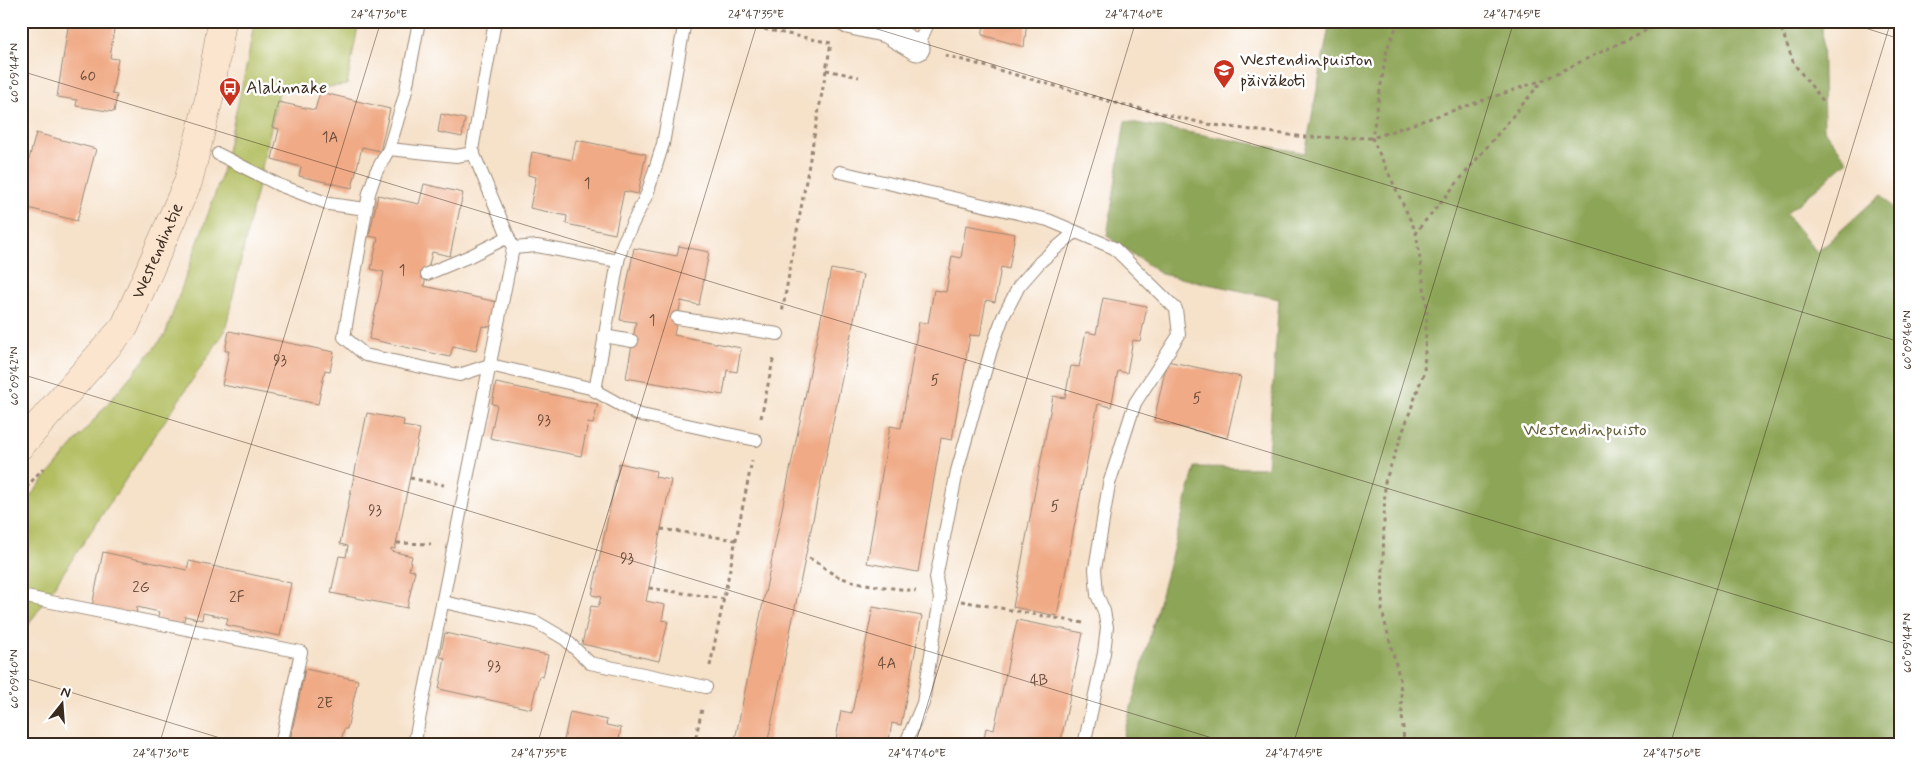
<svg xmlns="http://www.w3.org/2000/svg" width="1921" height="766" font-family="Mynerve,sans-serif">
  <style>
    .green { fill: #b2be60; stroke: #76743f }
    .forest { fill: #8da556; stroke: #64683a }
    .building { fill: #f0aa86 }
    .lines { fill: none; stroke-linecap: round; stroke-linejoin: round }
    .service-casing { stroke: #988674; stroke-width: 14 }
    .minor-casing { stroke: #988674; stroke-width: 27 }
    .secondary-casing { stroke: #988674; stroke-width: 29 }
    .path { stroke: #988674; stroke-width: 3; stroke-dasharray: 4 4; stroke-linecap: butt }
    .service { stroke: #fff; stroke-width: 12 }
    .minor { stroke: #fff; stroke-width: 25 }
    .secondary { stroke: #fbe5cf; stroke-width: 28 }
    .ticks { fill: none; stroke: #3b2a1e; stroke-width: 1; stroke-opacity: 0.45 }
    .labels { text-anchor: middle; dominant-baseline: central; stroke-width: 5; stroke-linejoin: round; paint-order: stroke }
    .number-label { font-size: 15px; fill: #684a38 }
    .poi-label { font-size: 18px; fill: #3b2a1e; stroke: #fff; text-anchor: start }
    .street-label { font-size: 18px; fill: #3b2a1e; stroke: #fff }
    .park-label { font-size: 18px; fill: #655e35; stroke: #fff }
    .neatline { fill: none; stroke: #3b2a1e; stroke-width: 2 }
    .ticks-label { font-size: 12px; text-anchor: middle; fill: #3b2a1e }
  </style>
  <rect width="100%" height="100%" fill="#fff"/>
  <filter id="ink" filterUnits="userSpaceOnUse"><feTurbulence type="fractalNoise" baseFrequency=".02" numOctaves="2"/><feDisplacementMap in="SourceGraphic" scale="10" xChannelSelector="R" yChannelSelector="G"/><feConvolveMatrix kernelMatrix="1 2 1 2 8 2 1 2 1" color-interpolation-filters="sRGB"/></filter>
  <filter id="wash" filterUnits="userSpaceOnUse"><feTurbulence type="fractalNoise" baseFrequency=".0096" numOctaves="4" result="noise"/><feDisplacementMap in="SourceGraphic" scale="20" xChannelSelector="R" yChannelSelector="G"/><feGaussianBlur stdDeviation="1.12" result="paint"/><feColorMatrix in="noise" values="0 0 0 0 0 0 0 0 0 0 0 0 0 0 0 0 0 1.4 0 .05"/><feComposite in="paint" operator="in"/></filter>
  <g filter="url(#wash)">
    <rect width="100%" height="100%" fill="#f6e1c9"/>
    <!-- green -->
    <polygon class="green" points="254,21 359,21 347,85 279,92 225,331 21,636 21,507 165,335 221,177 248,59"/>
    <!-- forest -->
    <polygon class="forest" points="1330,21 1822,21 1824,130 1848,161 1786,214 1817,252 1881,194 1900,217 1900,738 1893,745 1121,745 1195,467 1267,468 1279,299 1161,274 1107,236 1125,121 1305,153"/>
    <g id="blocks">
      <!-- building -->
      <g class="building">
        <polygon points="69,21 115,22 110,58 118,59 112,94 117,95 114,112 76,106 77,100 57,97"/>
        <polygon points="985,21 1027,21 1024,47 982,35"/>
        <polygon points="320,92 390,109 380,151 362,147 352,188 299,176 301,167 272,159 279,129 272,127 278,102 315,110"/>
        <polygon points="441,114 465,119 462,137 438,132"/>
        <polygon points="36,133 96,149 77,221 21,206 21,189"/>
        <polygon points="576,140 646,154 638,194 624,191 615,234 566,224 567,216 530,208 536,177 528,175 532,152 572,160"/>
        <polygon points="424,184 463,193 450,256 432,252 424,286 497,302 492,327 482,326 476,351 453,346 450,357 369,339 384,272 371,269 378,238 369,236 378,195 419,204"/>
        <polygon points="966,225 1015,234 1009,269 1001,267 995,302 986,300 980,336 970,335 952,440 941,438 918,572 867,563 890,426 901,428 919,322 928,323 934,290 946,292 952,256 961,258"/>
        <polygon points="679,246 709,252 699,305 681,301 674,335 741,348 737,372 727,370 723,395 626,378 636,322 620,320 634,248 677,256"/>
        <polygon points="831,269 863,275 767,745 734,745"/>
        <polygon points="1103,298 1147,306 1140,341 1133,340 1127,373 1118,371 1111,407 1098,404 1057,616 1013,607 1053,396 1065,398 1071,366 1079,367 1086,332 1096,334"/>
        <polygon points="229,331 334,352 330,371 325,370 318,404 222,385 229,351 225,351"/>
        <polygon points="1167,361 1241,377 1227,438 1154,421"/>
        <polygon points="496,383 598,404 593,424 588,423 581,456 490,438 497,405 492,404"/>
        <polygon points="367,413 404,420 403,426 420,429 395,549 391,548 391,551 412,556 409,570 415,571 407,608 331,593 339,556 346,557 348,546 340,544"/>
        <polygon points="619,463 656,471 655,477 671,480 646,601 665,605 662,620 668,621 659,661 582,644 591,606 598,607 601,597 592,595"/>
        <polygon points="103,552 187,570 189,561 291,583 280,636 226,625 228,618 203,613 202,620 185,616 183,625 157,620 159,612 137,607 136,615 92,606"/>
        <polygon points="873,607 922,616 901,725 892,723 888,745 835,745 841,711 852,713"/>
        <polygon points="1017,620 1083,633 1060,745 983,745 986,728 994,730"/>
        <polygon points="445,633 548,655 543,677 539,676 531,709 439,689 445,658 440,657"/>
        <polygon points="305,669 358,680 347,729 344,729 340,745 289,745"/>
        <polygon points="570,712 607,720 606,725 621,728 618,745 563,745"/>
      </g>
    </g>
  </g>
  <g filter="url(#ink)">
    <use href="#blocks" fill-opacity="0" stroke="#988674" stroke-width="1"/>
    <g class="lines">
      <!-- service casing -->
      <g class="service-casing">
        <g id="service">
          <polyline points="419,21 405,95 389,149 376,172 369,193 344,337 365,355 459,375 490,365 590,388 637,414 756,440"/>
          <polyline points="917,48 929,21"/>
          <polyline points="389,149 456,156 474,153"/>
          <polyline points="218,154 279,185 329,204 366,209"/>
          <polyline points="840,172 1048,220 1114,248 1176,309 1179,335 1135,403 1109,484 1095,569 1097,595 1104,611 1107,627 1104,653 1084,745"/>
          <polyline points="513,248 537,246 618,261"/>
          <polyline points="427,274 470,256 508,237"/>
          <polyline points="677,318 778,334"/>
          <polyline points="604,336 632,341"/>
          <polyline points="595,391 618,261 623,243 647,194 663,144 685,21"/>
          <polyline points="21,596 301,652 281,745"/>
          <polyline points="443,602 536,622 565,639 590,663 706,687"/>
          <polyline points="414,745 513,248 472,150 495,21"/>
          <polyline points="905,745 923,703 940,599 936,578 957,471 991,350 1003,317 1019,286 1040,262 1075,232"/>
        </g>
      </g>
      <!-- minor casing -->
      <g class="minor-casing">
        <polyline id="minor" points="848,21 887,30 917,48"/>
      </g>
      <!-- secondary casing -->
      <g class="secondary-casing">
        <g id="secondary">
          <path id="s1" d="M21 445 125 326 188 182 209 99 222 21"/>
        </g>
      </g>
      <!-- path -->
      <g class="path">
        <polyline points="725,21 831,43 782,313"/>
        <polyline points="1399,21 1387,49 1372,138 1416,232"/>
        <polyline points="1780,21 1781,28 1794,64 1824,102"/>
        <polyline points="945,55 1116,103 1207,124 1305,137 1372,138 1543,80 1665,21"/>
        <polyline points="826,70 859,77"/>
        <polyline points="761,418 774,356"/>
        <polyline points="410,478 444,485"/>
        <polyline points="21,494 43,468"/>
        <polyline points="661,529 736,540"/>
        <polyline points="397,543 431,544"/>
        <path d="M809 558C820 563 828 572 839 577 861 585 892 588 916 591"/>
        <polyline points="649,588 724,599"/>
        <polyline points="961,601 1083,623"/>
        <polyline points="710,666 752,461"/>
        <polyline points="694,745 702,709"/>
        <polyline points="1404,745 1400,680 1382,611 1383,563 1385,482 1424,372 1427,308 1416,232 1542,81"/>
      </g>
      <!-- service -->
      <use href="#service" class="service"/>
      <!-- minor -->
      <use href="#minor" class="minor"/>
      <!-- secondary -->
      <use href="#secondary" class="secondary"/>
    </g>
  </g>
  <!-- ticks -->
  <path class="ticks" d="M851 21 1900 342M1843 21 1900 39M21 71 1900 645M21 374 1235 745M21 677 243 745M159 745 381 21M537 745 758 21M915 745 1136 21M1293 745 1514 21M1670 745 1891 21"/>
  <!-- icons -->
  <defs>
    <g id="school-pin" transform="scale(1.125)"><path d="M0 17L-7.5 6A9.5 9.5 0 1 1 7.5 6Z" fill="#c8321e" stroke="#fff"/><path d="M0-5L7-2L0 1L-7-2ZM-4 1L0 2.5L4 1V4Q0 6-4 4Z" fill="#fff"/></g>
    <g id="bus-pin" transform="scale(1.125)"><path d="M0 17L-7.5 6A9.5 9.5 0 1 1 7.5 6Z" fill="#c8321e" stroke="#fff"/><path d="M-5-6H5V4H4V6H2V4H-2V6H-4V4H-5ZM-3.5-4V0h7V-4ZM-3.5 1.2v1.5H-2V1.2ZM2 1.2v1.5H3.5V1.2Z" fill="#fff"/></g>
  </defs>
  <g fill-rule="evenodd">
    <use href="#school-pin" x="1224" y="70"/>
    <use href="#bus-pin" x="230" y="88"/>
  </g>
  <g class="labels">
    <!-- number labels -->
    <g class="number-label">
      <text x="88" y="77">60</text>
      <text x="330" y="138">1A</text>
      <text x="587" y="184">1</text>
      <text x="402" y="271">1</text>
      <text x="652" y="321">1</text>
      <text x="280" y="361">93</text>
      <text x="935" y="381">5</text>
      <text x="1197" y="399">5</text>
      <text x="544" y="421">93</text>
      <text x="1055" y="507">5</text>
      <text x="375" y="511">93</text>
      <text x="627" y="559">93</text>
      <text x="141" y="588">2G</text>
      <text x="237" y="598">2F</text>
      <text x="887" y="664">4A</text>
      <text x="494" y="667">93</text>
      <text x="1039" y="681">4B</text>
      <text x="325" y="704">2E</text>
    </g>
    <!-- poi labels -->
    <g class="poi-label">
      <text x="1240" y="60">Westendinpuiston<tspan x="1240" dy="21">päiväkoti</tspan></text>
      <text x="246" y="88">Alalinnake</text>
    </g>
    <!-- street labels -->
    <g class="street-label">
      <text stroke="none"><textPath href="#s1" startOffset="240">Westendintie</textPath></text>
    </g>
    <!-- park labels -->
    <g class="park-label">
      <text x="1585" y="430">Westendinpuisto</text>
    </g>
  </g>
  <!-- margin -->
  <rect width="1921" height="766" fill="none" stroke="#fff" stroke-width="55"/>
  <!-- north arrow -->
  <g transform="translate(62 704) rotate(17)" stroke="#ffffff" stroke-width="4" paint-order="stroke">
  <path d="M0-4L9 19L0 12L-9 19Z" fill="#3b2a1e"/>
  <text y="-8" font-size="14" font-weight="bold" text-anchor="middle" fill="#3b2a1e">N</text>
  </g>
  <rect x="28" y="28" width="1866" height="710" class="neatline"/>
  <g class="ticks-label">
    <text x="379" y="18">24°47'30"E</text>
    <text x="756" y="18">24°47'35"E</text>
    <text x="1134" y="18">24°47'40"E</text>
    <text x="1512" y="18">24°47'45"E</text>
    <text transform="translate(14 73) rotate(-90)" y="4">60°09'44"N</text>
    <text transform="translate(1907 340) rotate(-90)" y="4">60°09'46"N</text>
    <text transform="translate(14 376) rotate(-90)" y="4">60°09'42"N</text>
    <text transform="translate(1907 643) rotate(-90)" y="4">60°09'44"N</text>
    <text transform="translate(14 679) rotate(-90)" y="4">60°09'40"N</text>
    <text x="161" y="757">24°47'30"E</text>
    <text x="539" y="757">24°47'35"E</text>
    <text x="917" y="757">24°47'40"E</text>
    <text x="1294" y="757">24°47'45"E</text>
    <text x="1672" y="757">24°47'50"E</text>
  </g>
</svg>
